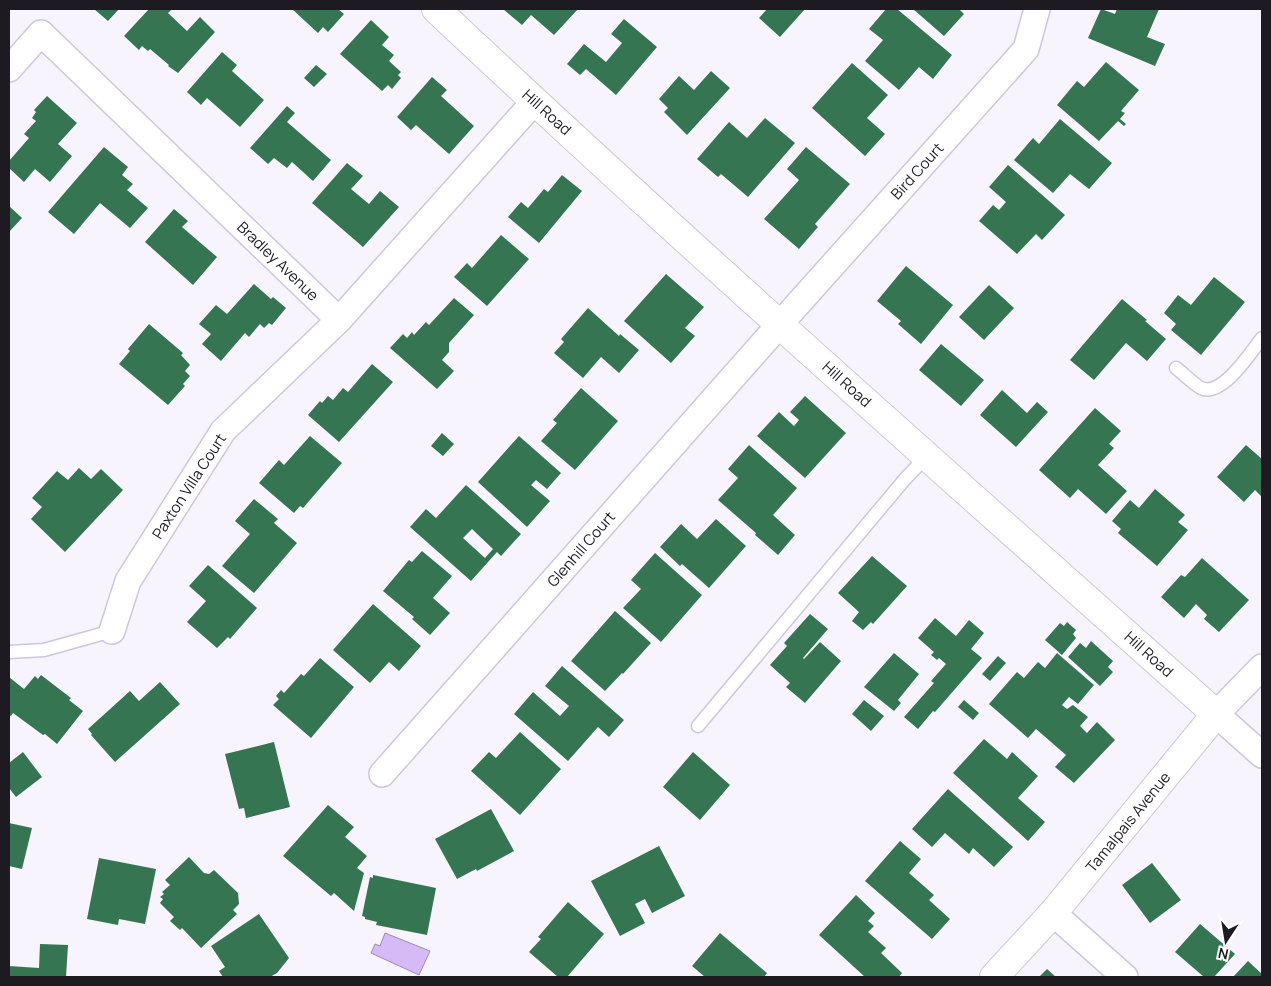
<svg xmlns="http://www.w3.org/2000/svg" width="1271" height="986" font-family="Manrope,sans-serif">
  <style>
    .water { fill: #d5baf7; stroke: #9e8ab7 }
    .building { fill: #367551; fill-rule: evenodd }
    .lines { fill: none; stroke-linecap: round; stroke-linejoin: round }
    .lane-casing { stroke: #cfc6dc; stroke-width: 15 }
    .street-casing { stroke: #cfc6dc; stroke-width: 28 }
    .secondary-casing { stroke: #cfc6dc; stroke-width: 30 }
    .lane { stroke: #fff; stroke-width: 12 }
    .street { stroke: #fff; stroke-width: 25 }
    .secondary { stroke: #fff; stroke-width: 28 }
    .labels { text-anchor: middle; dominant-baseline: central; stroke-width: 4; stroke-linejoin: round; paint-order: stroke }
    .street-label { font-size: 15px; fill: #1e1a22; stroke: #fff }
  </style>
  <rect width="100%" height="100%" fill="#f8f4fd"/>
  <!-- water -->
  <polygon class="water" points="385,933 430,951 419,975 371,953 375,944 380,946"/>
  <!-- building -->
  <g class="building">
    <polygon points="94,9 119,9 108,21"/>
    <polygon points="149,9 172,9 168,13 187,31 200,17 215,32 178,73 168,66 169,65 150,49 148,51 142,46 139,50 124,36"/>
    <polygon points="292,9 338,9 344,14 328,32 323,27 318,33"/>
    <polygon points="503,9 578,9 554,35 531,15 522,25"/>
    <polygon points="767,9 805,9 780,37 759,18"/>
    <polygon points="886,9 897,9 952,55 933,79 919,67 899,90 865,61 883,40 869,29"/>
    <polygon points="913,9 961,9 960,10 964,14 944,36"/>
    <polygon points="1101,9 1115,14 1117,9 1159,9 1147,37 1165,44 1155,66 1088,38"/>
    <polygon points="624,19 657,47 616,95 586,69 580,75 567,64 584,44 606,62 622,43 611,34"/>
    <polygon points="371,20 389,37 382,45 394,55 389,61 401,72 398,75 401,78 392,89 388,85 382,91 340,54"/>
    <polygon points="222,52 237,65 232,71 264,100 240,127 207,98 201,105 187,92"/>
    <polygon points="1106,62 1139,90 1121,111 1125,113 1120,119 1126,124 1124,126 1118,121 1099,141 1057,105 1077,81 1084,87"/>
    <polygon points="852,63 888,95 867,118 885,134 865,156 812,108"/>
    <polygon points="316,65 327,74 314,87 304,78"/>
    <polygon points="711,71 730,88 687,135 664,112 668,108 659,99 679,76 694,90"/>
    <polygon points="432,77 447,90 441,96 474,126 449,154 416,125 411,130 397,117"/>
    <polygon points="47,96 77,123 58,144 72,156 50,182 35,169 24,182 9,168 9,161 29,138 24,134 36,121 32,118 36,112 34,110"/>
    <polygon points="287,106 295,113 287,122 331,160 313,181 292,162 287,168 274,158 268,164 250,148"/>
    <polygon points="765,118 795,143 748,197 721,174 718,177 697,159 729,122 747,138"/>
    <polygon points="1060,119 1112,163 1089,189 1070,174 1053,193 1014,160 1033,138 1039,144"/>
    <polygon points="104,147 128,167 122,175 133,184 127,190 148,208 130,228 100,203 74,234 48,212"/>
    <polygon points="806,147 850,184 815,224 818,227 799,249 764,219 799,180 787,169"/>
    <polygon points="347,163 363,176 351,189 369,204 380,191 399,207 363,247 312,203"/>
    <polygon points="1008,165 1065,215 1042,240 1036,234 1017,254 979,221 993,205 999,210 1006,202 989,187"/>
    <polygon points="562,175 582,191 539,243 508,217 521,202 528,208 544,189 548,192"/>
    <polygon points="9,206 22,218 9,232"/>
    <polygon points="174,209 188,221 182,227 217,257 193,285 145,242"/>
    <polygon points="501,235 529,259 487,306 454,277 467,263 472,268"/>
    <polygon points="906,266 953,305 921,344 898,324 901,321 877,301"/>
    <polygon points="666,274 704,307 685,328 695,336 671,363 624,321"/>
    <polygon points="1214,277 1245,302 1201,355 1171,330 1176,324 1164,313 1178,295 1191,305"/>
    <polygon points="254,284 271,299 273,297 286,308 272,325 269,323 264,328 260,324 249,337 245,333 221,361 202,344 211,334 199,324 216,305 227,314"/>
    <polygon points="989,285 1014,308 984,340 959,317"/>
    <polygon points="454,298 474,315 449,343 449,352 442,360 454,371 437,389 390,348 403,334 407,338 412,332 414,335 426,322 429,325"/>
    <polygon points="1122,299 1147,320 1145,321 1166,339 1147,361 1126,343 1094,380 1070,360"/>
    <polygon points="588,308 619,336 620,334 639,350 619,373 601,357 583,378 554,353 564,342 561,339"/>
    <polygon points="149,324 183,353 181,355 190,365 185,371 190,376 183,384 185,386 168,405 119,364 130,351 128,349"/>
    <polygon points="941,344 984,380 961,406 919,370"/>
    <polygon points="372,364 393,382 339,442 308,415 320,401 322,403 328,396 333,400 343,388 348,392"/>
    <polygon points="581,388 618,421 575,470 541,441 557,423 553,420"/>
    <polygon points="1002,390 1027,413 1037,402 1048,412 1016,447 980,415"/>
    <polygon points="805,396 846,433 805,478 757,436 779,412 794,426 799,420 790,412"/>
    <polygon points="1095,408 1121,431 1109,444 1114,448 1098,465 1127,491 1106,514 1078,489 1070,498 1039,470"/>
    <polygon points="442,433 454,444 443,456 431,446"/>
    <polygon points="310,436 342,463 303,508 300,506 294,513 259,483 279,460 284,465"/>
    <polygon points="519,436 561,473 547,489 536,480 531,485 550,501 527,527 478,482"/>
    <polygon points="749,445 797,488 773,515 795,535 778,555 755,535 756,533 718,500 738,478 728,469"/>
    <polygon points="1246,445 1262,459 1262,495 1261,496 1255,490 1244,502 1217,477"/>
    <polygon points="79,468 91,479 101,469 123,490 65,552 31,519 42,507 32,498 57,471 68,480"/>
    <path d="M466 485 521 534 501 556 497 552 471 581 410 527 426 509 436 518ZM472 529 493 549 485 558 463 538Z"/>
    <polygon points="1155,489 1185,515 1178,522 1188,530 1157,566 1118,533 1121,529 1112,521 1130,500 1139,508"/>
    <polygon points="254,499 278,519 274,523 297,543 254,593 222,566 250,534 235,521"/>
    <polygon points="716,519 746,546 709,588 682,564 680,566 660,547 681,524 697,539"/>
    <polygon points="422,551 452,576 433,598 450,613 430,635 412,619 414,617 383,591 409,560 412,562"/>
    <polygon points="655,553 702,595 661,642 623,608 641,589 631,580"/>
    <polygon points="872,556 907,586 873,624 871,622 863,630 852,621 859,612 838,593"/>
    <polygon points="1202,558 1249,600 1219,632 1204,619 1207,615 1196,604 1184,618 1161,597 1181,575 1185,577"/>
    <polygon points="208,565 257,608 230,639 228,637 217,648 187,622 206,601 189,586"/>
    <polygon points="373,604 421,646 399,671 389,662 370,683 333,650"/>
    <polygon points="615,611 651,643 623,674 622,673 605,691 571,661"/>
    <polygon points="810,614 828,629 803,658 804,659 820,642 841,661 805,703 786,687 790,683 770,665 787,646 784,643"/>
    <polygon points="935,618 956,636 969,620 984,633 971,649 982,658 935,712 933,711 918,729 904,717 934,683 931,681 946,664 939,658 937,660 931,655 934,652 918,638"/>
    <polygon points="1067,622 1076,630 1073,634 1076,638 1062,655 1045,640 1060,623 1064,626"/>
    <polygon points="1091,641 1113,661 1108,667 1113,672 1100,686 1068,657 1080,643 1086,648"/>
    <polygon points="894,653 919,674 898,700 901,703 894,711 864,687"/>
    <polygon points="1057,653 1094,685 1078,704 1069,697 1062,705 1067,709 1073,705 1088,717 1080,726 1087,733 1097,722 1115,740 1074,783 1055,767 1066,755 1036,729 1028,738 989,704 1017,672 1024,678 1038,662 1045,668"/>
    <polygon points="998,656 1006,663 990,681 982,674"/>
    <polygon points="320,658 354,687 311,738 273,705 279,699 276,696 281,690 284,693 301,674 304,676"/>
    <polygon points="562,666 624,720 609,737 598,727 568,761 514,714 533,692 560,716 569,706 545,686"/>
    <polygon points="41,675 71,698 69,700 83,711 57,744 45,734 43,735 13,713 11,716 9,715 9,677 24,689 35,676 38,679"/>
    <polygon points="160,682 180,704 115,762 91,735 92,734 88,729 130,691 139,701"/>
    <polygon points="864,700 884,716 871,731 852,714"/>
    <polygon points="964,700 979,713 973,720 958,707"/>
    <polygon points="520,732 561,769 520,815 471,771 489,752 496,758"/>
    <polygon points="984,739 1007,759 1012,752 1038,776 1018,798 1045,822 1028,841 953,773"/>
    <polygon points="274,742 290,807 246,818 244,808 239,809 225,754"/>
    <polygon points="23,752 42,777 16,797 9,788 9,763"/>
    <polygon points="693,752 730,785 700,820 663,787"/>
    <polygon points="948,789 1013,847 994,867 973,848 969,854 945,833 932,847 912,829"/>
    <polygon points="328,805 354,827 345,837 367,856 357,868 364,873 354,911 334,893 331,896 283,856"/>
    <polygon points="491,809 514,851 477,871 476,869 457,879 435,839"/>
    <polygon points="9,823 32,828 22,869 9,866"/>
    <polygon points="900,841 921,859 909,873 934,895 929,900 950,919 932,939 865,881"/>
    <polygon points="659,846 685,896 652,913 645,899 635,904 645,923 620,936 591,881"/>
    <polygon points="189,857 204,873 209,874 214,870 238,893 239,904 233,910 237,914 201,948 182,928 180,930 170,921 174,917 160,903 163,899 160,897 164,894 162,892 170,885 165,880"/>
    <polygon points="99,858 156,869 145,924 119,919 118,925 87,919"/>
    <polygon points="1152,863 1181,900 1150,923 1122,885"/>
    <polygon points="373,875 436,888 427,935 376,925 377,922 365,919 365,917 362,916 370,877 373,878"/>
    <polygon points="856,895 875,913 868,921 874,926 868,932 886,948 881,953 902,973 899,977 865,977 819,935"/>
    <polygon points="568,902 604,934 567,977 558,977 529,952 541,939 538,937"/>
    <polygon points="259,914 289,958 277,973 270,977 223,977 219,971 225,967 211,946"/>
    <polygon points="1200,924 1235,954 1214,977 1204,977 1175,952"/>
    <polygon points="720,933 767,973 764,977 705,977 692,966"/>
    <polygon points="40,944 68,945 66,977 9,977 9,966 39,968"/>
    <polygon points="1248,961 1262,974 1262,977 1233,977"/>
    <polygon points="1047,969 1056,977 1039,977"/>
  </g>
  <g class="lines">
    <!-- lane casing -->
    <g class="lane-casing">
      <g id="lane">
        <path d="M1176 368C1184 374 1192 383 1201 388 1222 398 1251 352 1262 338"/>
        <polyline points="9,652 44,650 112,631"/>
        <polyline points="698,726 905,479 927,456"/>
      </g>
    </g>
    <!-- street casing -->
    <g class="street-casing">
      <g id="street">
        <polyline points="9,69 41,33 339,320"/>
        <polyline points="112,631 128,581 223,431 339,320 534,102"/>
        <polyline points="1262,667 1216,714 1262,755"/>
        <polyline points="382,774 780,324 1026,49 1037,9"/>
        <polyline points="1053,913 1125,977"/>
      </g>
    </g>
    <!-- secondary casing -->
    <g class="secondary-casing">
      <path id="secondary" d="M436 9C691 249 955 481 1216 714L1053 913 994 977"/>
    </g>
    <!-- lane -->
    <use href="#lane" class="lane"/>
    <!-- street -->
    <use href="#street" class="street"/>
    <!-- secondary -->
    <use href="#secondary" class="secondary"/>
  </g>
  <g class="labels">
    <!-- street labels -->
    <g class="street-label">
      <text transform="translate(547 112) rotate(42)">Hill Road</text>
      <text transform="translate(917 171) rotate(-48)">Bird Court</text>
      <text transform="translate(278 261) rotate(44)">Bradley Avenue</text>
      <text transform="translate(847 384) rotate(42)">Hill Road</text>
      <text transform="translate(189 486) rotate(-57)">Paxton Villa Court</text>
      <text transform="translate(581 549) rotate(-49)">Glenhill Court</text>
      <text transform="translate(1149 654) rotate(42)">Hill Road</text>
      <text transform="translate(1128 822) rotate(-51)">Tamalpais Avenue</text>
    </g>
  </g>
  <!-- border -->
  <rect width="1271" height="986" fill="none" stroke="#1e1a22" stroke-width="20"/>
  <!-- north arrow -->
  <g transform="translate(1226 941) rotate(192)" stroke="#ffffff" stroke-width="4" paint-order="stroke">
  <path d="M0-4L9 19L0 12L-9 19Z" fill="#1e1a22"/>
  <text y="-8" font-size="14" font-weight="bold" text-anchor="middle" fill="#1e1a22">N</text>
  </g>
</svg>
